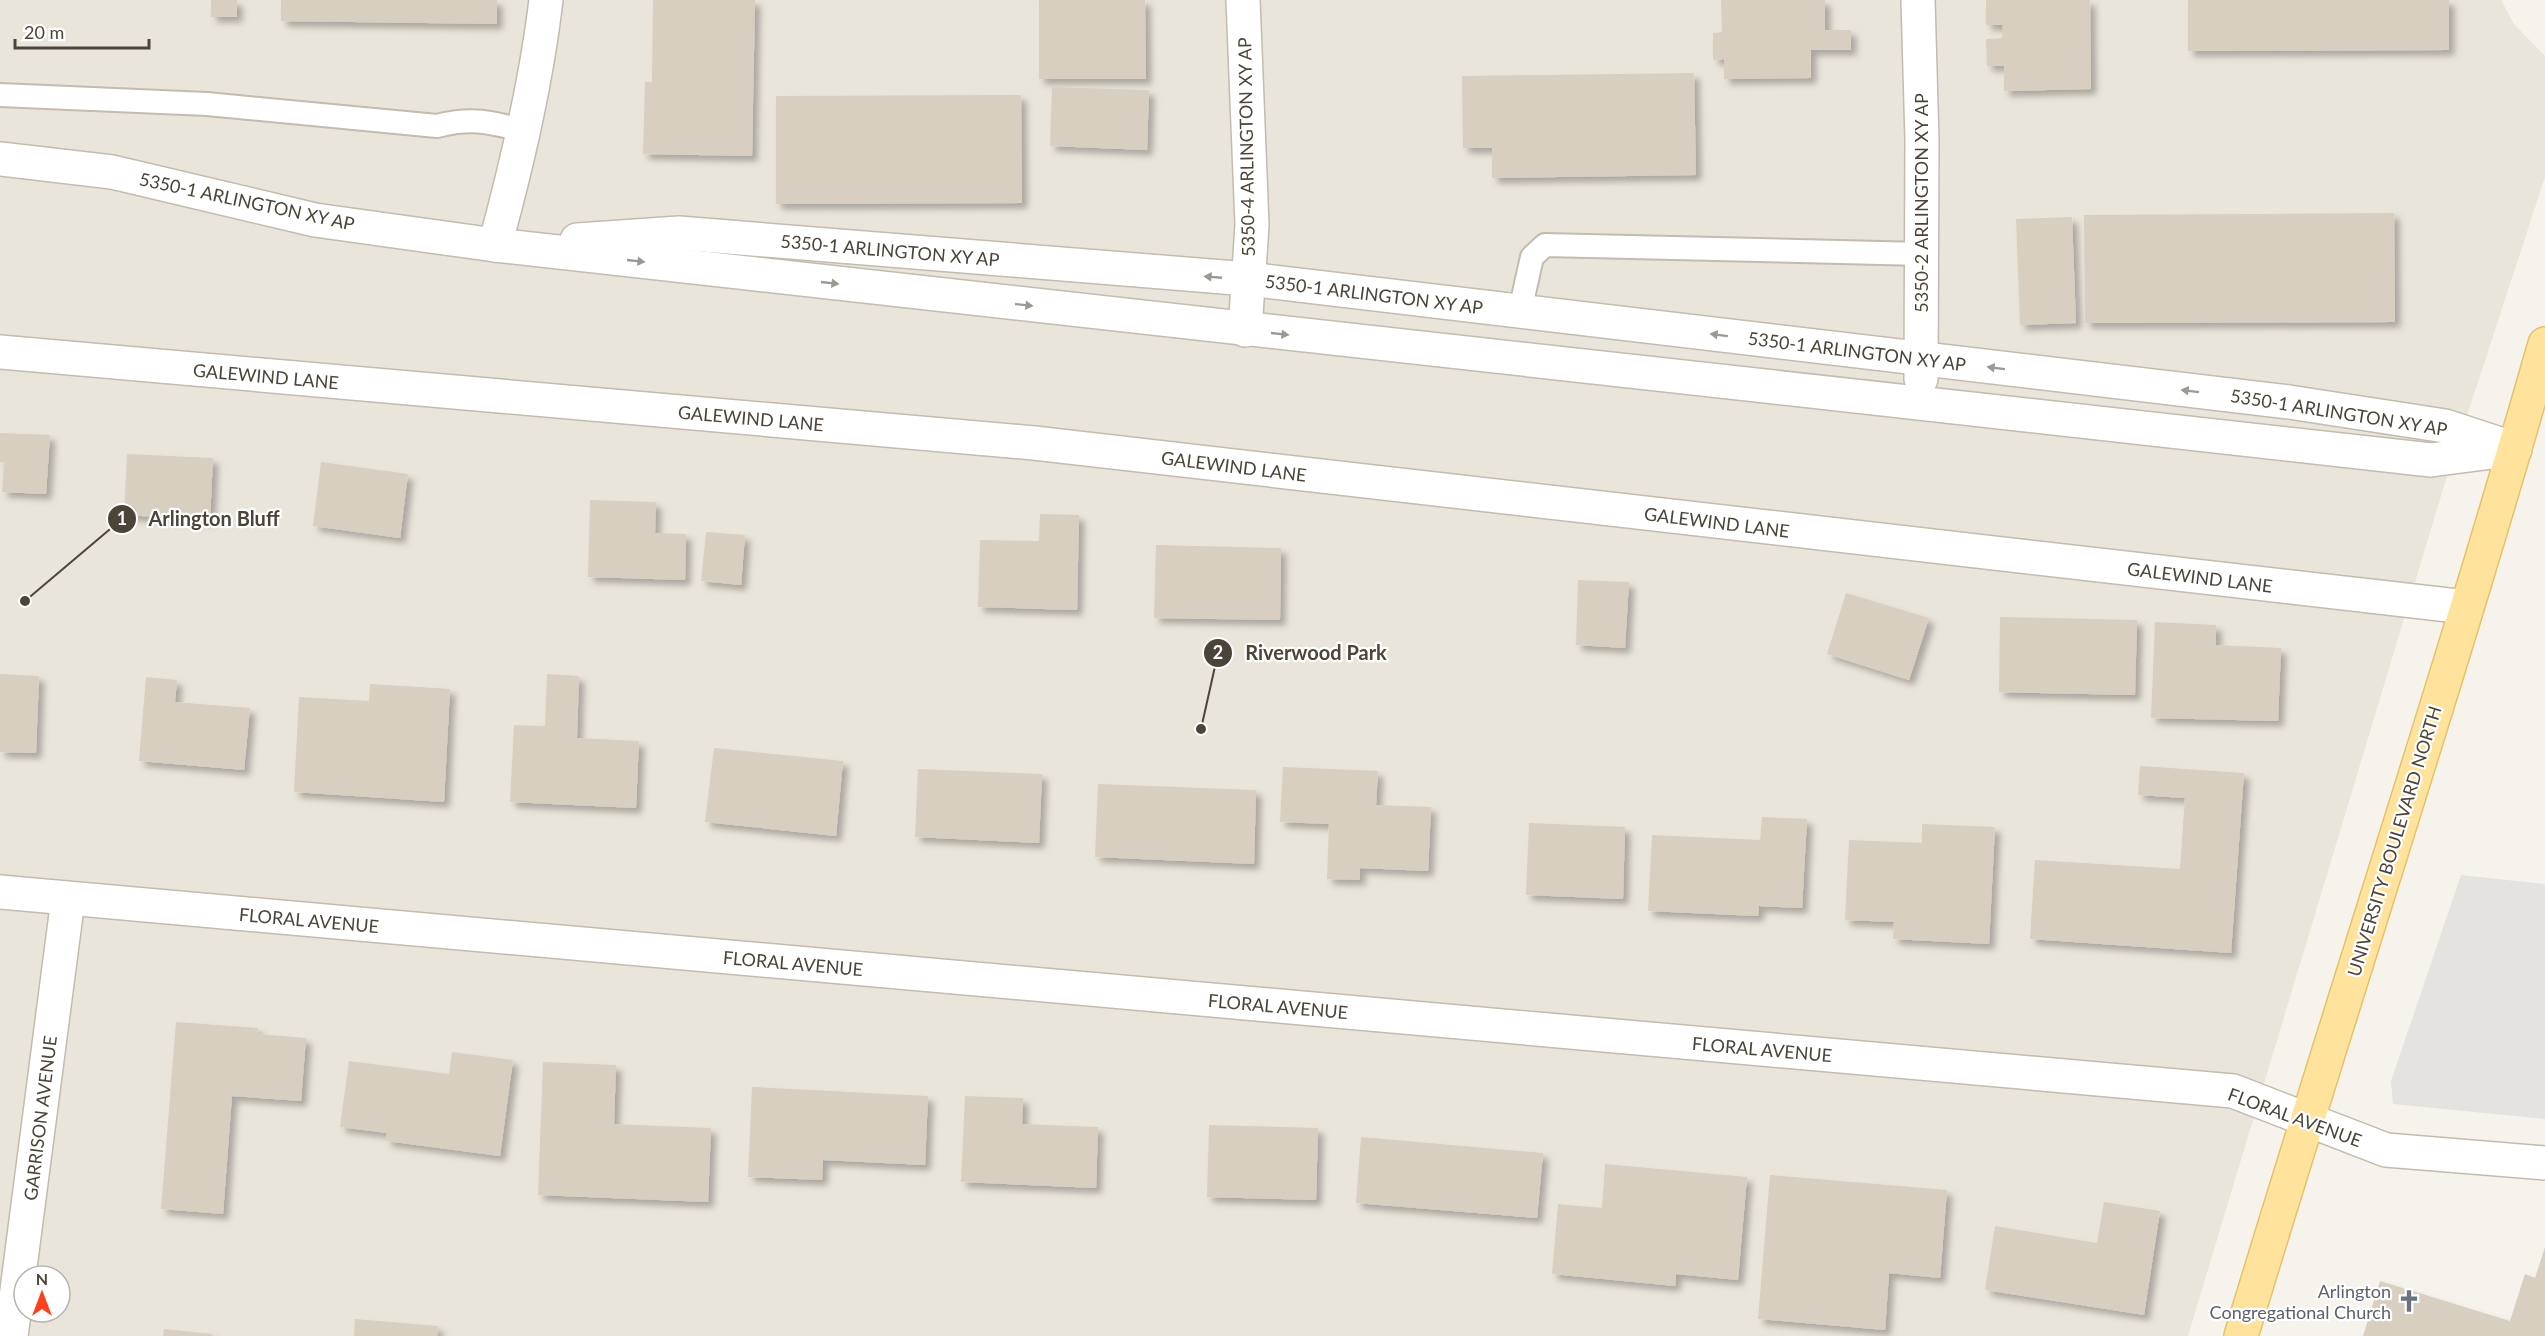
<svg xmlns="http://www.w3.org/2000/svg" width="2545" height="1336" font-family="Lato,sans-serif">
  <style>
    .residential { fill: #eae5da; fill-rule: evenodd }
    .parking { fill: #e5e3e0 }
    .building { fill: #d8cfc1; filter: url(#shadow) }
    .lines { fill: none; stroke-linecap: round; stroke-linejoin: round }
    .lane-casing { stroke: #c2bbae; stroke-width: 26 }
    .street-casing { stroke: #c2bbae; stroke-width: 36 }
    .primary-casing { stroke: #e6c16a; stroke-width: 36 }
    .lane { stroke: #fff; stroke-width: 22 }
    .street { stroke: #fff; stroke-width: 33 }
    .primary { stroke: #ffe39c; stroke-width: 33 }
    .oneway { fill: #9c9892 }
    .labels { text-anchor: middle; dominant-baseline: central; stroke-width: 4.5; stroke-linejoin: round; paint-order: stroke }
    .street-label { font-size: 18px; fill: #4b4439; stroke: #fff }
    .worship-label { font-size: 18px; fill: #5b616d; stroke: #fff; text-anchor: end }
    .leader { fill: none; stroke: #4b4439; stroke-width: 2 }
    .callout-dot { fill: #4b4439; stroke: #fff; stroke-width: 2 }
    .mark-label { font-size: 18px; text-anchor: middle; font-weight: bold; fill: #fff }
    .callout-label { font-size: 20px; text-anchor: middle; font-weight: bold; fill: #4b4439; stroke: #fff; stroke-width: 4.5; stroke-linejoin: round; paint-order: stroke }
  </style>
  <defs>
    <filter id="shadow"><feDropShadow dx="5.5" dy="5.5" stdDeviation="3" flood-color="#0004"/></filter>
  </defs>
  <rect width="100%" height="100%" fill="#f6f3ec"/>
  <!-- residential -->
  <path class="residential" d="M0 0H2501L2514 24 2545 56V177L2444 486 2188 1336H0ZM24 1276H60V1312H24Z"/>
  <!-- parking -->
  <polygon class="parking" points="2461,875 2545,884 2545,1119 2393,1104 2391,1081"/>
  <!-- building -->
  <g class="building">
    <rect x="211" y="0" width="26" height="17"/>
    <polygon points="281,0 497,0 497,24 281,21"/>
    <polygon points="653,0 755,0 752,156 643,154 645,82 652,82"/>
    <polygon points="1039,0 1145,0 1146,79 1039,79"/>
    <polygon points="1721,0 1825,0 1825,30 1851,30 1851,50 1811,50 1811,78 1724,79 1724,59 1713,60 1713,33 1722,32"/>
    <polygon points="1986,0 2090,0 2091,89 2004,91 2004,66 1987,66 1986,39 2002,38 2003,25 1986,25"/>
    <polygon points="2188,0 2449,0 2449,50 2188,51"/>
    <polygon points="1694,73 1696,175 1492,178 1492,148 1463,148 1462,76"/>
    <polygon points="1052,87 1149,90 1147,150 1050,146"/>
    <polygon points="1021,95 1022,203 776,204 776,96"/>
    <polygon points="2394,213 2395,322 2085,323 2084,215"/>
    <polygon points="2072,217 2076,323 2020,325 2016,219"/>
    <polygon points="0,433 50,435 46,494 2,492 4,462 0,462"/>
    <polygon points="127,454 213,458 210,520 124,515"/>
    <polygon points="321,462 408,474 400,538 313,526"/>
    <polygon points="590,500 656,502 655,533 686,534 685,580 588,577"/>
    <polygon points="1040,514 1079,515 1077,610 978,607 980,540 1039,541"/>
    <polygon points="706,532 745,535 741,585 701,581"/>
    <polygon points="1156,545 1281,548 1280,620 1154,618"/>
    <polygon points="1578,580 1629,582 1625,648 1576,645"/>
    <polygon points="1846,593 1929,618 1909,680 1827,654"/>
    <polygon points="2000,617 2137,620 2135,695 1999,692"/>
    <polygon points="2155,622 2216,625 2216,645 2281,648 2278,721 2151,718"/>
    <polygon points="0,674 39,676 36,753 0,752"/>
    <polygon points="547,674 579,676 577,738 639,741 636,808 510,802 514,725 545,726"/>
    <polygon points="146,677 177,680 175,702 250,708 244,770 139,761"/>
    <polygon points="370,684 450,689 444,802 294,792 299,697 369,701"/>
    <polygon points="714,748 843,761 836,836 705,822"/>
    <polygon points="2140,766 2244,773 2231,953 2030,939 2035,860 2180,869 2185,798 2138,795"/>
    <polygon points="1283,767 1378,771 1376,805 1431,807 1428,871 1360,868 1360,880 1327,879 1329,824 1280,822"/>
    <polygon points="918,769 1042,774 1039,843 915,837"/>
    <polygon points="1098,784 1256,790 1254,864 1095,857"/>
    <polygon points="1762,817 1807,819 1802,908 1759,906 1758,916 1648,911 1652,835 1760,840"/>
    <polygon points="1529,823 1625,827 1623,899 1526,895"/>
    <polygon points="1922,824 1995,827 1989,944 1893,939 1894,922 1845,920 1849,840 1922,843"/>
    <polygon points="176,1022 258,1028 257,1034 306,1038 301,1101 232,1096 223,1214 161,1209"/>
    <polygon points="452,1052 513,1060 500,1156 386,1141 387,1133 340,1127 349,1061 449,1074"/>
    <polygon points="543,1062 616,1065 614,1124 711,1128 708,1202 538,1195"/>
    <polygon points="752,1087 928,1096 925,1165 823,1160 822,1180 748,1177"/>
    <polygon points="965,1096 1023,1098 1022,1124 1098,1127 1096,1188 961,1182"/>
    <polygon points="1209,1125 1318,1128 1316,1200 1207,1197"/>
    <polygon points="1361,1137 1543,1153 1537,1218 1356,1203"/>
    <polygon points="1605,1164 1747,1177 1738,1280 1676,1274 1675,1286 1552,1274 1558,1204 1602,1208"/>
    <polygon points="1770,1175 1947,1190 1940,1278 1889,1273 1885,1330 1758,1319"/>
    <polygon points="2104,1202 2160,1211 2144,1315 1985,1290 1995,1226 2097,1243"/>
    <polygon points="2545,1247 2545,1336 2363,1336 2380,1281 2510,1321 2525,1274 2535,1278"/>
    <polygon points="355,1319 438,1326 437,1336 354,1336"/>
    <polygon points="164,1329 212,1334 212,1336 163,1336"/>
  </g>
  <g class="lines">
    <!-- lane casing -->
    <g class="lane-casing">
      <g id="lane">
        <path d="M0 95 207 104 437 126C472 117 491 122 525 131"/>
        <polyline points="1520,311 1532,257 1545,245 1922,254"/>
      </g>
    </g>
    <!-- street casing -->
    <g class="street-casing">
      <g id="street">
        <polyline points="1243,0 1252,225 1245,330"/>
        <polyline points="1918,0 1922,140 1921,379"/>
        <polyline points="0,159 112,172 315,220 495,245 2431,460 2515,449"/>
        <polyline points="577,240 679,233 1248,279 2289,402 2445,426 2506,446"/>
        <path d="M495 245C517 164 536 84 546 0"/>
        <polyline points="0,352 1034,443 2466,607"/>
        <polyline points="0,892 2233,1091 2386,1150 2545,1163"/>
        <polyline points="11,1336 68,899"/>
      </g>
    </g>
    <!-- primary casing -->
    <g class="primary-casing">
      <path id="primary" d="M2241 1336C2341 1005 2450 677 2545 344"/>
    </g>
    <!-- lane -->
    <use href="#lane" class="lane"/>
    <!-- street -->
    <use href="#street" class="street"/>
    <!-- primary -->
    <use href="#primary" class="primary"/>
  </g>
  <!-- one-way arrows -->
  <defs><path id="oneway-solid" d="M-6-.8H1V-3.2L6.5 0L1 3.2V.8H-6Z" transform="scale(1.5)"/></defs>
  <g class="oneway">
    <use href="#oneway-solid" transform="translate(636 261) rotate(6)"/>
    <use href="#oneway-solid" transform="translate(1213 277) rotate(-175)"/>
    <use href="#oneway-solid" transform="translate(830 283) rotate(6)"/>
    <use href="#oneway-solid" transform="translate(1024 305) rotate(6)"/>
    <use href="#oneway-solid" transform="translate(1280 334) rotate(6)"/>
    <use href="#oneway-solid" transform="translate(1719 335) rotate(-173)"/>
    <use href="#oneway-solid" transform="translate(1996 368) rotate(-173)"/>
    <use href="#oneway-solid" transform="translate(2190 391) rotate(-173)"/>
  </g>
  <!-- icons -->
  <defs>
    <g id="church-bare" transform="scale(1.8)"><path d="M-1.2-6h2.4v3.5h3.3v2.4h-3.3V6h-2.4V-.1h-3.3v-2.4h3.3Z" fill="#6b7280" stroke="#fff" stroke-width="2.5" paint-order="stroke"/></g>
  </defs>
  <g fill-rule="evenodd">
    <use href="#church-bare" x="2409" y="1301"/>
  </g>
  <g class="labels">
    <!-- street labels -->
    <g class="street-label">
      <text transform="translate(1246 147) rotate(-91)">5350-4 ARLINGTON XY AP</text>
      <text transform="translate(247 201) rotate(12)">5350-1 ARLINGTON XY AP</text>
      <text transform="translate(1921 203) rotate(-90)">5350-2 ARLINGTON XY AP</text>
      <text transform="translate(890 250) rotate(5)">5350-1 ARLINGTON XY AP</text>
      <text transform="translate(1374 294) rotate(7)">5350-1 ARLINGTON XY AP</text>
      <text transform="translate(1857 351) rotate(7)">5350-1 ARLINGTON XY AP</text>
      <text transform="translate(266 376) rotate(5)">GALEWIND LANE</text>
      <text transform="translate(2339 412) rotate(9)">5350-1 ARLINGTON XY AP</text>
      <text transform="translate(751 418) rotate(5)">GALEWIND LANE</text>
      <text transform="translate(1234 466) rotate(7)">GALEWIND LANE</text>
      <text transform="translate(1717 522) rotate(7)">GALEWIND LANE</text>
      <text transform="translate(2200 577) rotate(7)">GALEWIND LANE</text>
      <text transform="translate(2394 841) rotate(-73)">UNIVERSITY BOULEVARD NORTH</text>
      <text transform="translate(309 920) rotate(5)">FLORAL AVENUE</text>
      <text transform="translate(793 963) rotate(5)">FLORAL AVENUE</text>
      <text transform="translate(1278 1006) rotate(5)">FLORAL AVENUE</text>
      <text transform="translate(1762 1049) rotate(5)">FLORAL AVENUE</text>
      <text transform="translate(2295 1117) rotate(20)">FLORAL AVENUE</text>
      <text transform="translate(40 1118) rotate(-83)">GARRISON AVENUE</text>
    </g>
    <!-- worship labels -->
    <g class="worship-label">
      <text x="2391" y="1291">Arlington<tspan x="2391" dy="21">Congregational Church</tspan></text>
    </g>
  </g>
  <!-- callouts -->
  <path class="leader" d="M25 601L122 519M1201 729L1218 653"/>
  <g class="callout-dot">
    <circle cx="25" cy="601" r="6"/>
    <circle cx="1201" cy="729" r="6"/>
    <circle cx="122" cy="519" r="15"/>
    <circle cx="1218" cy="653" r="15"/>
  </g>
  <g class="mark-label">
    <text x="122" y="525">1</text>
    <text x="1218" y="659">2</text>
  </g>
  <g class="callout-label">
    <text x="214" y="526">Arlington Bluff</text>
    <text x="1316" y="660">Riverwood Park</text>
  </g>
  <!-- north arrow -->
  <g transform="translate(42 1294)"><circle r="28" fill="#ffffff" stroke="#b7b4b0" stroke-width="1.5"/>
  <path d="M0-4.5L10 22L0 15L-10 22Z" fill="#fc3f1d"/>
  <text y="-9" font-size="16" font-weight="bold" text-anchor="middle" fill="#4b4439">N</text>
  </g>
  <!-- scale -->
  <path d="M15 39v9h134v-9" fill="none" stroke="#4b4439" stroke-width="3"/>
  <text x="24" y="39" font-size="18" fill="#4b4439" stroke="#ffffff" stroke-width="4.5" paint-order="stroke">20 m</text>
</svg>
